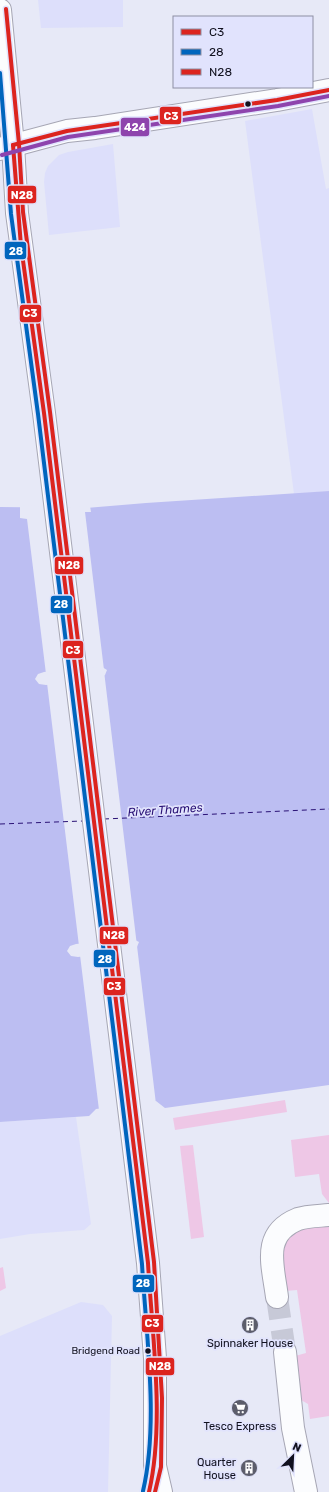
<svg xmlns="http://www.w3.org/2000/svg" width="329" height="1492" font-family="Rubik,sans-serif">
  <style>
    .built { fill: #dddffb }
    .green { fill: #eec7e6 }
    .water { fill: #bcbef2; fill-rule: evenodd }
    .pier { fill: #e7e9f7 }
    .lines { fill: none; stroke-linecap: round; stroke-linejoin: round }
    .ferry { stroke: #2a1276; stroke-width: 1; stroke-dasharray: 5 4; stroke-linecap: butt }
    .street-tunnel { stroke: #c7c9d7; stroke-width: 22; stroke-dasharray: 22 11; stroke-linecap: butt }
    .street-casing { stroke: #a6a6b4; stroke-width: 24 }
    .secondary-casing { stroke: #a6a6b4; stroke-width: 24 }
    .primary-casing { stroke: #a6a6b4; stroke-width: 24 }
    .street { stroke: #fbfcfe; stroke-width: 22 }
    .secondary { stroke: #fbfcfe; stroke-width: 22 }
    .primary { stroke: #fbfcfe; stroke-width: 22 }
    .bus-1-casing { stroke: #e1e3fd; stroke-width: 7 }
    .bus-2-casing { stroke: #e1e3fd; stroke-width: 7 }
    .bus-3-casing { stroke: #e1e3fd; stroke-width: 7 }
    .bus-4-casing { stroke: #e1e3fd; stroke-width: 7 }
    .bus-1 { stroke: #dc241f; stroke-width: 4 }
    .bus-2 { stroke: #0065bd; stroke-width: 4 }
    .bus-3 { stroke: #dc241f; stroke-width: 4 }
    .bus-4 { stroke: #8e44ad; stroke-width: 4 }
    .bus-dot { fill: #11111f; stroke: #e1e3fd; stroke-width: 1.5 }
    .labels { text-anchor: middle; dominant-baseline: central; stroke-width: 3.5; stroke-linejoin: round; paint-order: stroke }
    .bus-label { font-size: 10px; fill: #11111f; stroke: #e1e3fd; text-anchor: end }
    .poi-label { font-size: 11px; fill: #11111f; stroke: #e1e3fd }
    .water-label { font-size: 12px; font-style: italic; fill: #2a1276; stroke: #e1e3fd }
    .line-badge { stroke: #e1e3fd; stroke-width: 1.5 }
    .badge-label { font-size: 11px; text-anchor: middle; font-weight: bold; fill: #fff }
  </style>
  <rect width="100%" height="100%" fill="#e7e9f7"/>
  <!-- built -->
  <g class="built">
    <polygon points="38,0 123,0 123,27 41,28"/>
    <polygon points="312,109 326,189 329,188 329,491 294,494 245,121"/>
    <polygon points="113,144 120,227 49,235 44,182 45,173 48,166 59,155 68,152"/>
    <polygon points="76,1117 91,1224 84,1230 30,1234 0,1239 0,1122"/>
    <polygon points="81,1302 103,1305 112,1316 108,1492 0,1492 0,1336"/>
  </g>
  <!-- green -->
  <g class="green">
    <polygon points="285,1100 287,1112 175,1130 173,1118"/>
    <polygon points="329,1135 329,1203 322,1194 319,1174 295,1177 291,1140"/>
    <polygon points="193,1145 204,1237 191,1239 180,1146"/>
    <path d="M329 1221V1416L310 1419 308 1404 301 1400 295 1356 306 1353 297 1290 285 1291C283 1273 274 1240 295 1229 304 1224 319 1224 329 1221Z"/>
    <polygon points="3,1267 6,1288 0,1291 0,1268"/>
  </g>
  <!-- water -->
  <path class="water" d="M329 491V1085L165 1108 156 1101 96 1109 89 1116 0 1122V507L86 508 146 503ZM99 665 107 670 105 675 100 678 46 685 39 684 35 679 38 674 44 672ZM131 938 139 942 137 947 132 950 78 957 71 956 67 951 70 946 76 944Z"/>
  <!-- pier -->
  <g class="pier">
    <polygon points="25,505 55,508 90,506 91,512 85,512 104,670 98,667 46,674 27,519 20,518 20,507"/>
    <polygon points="104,671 156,1104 99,1110 80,955 131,948 136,942 130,940 79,946 47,683 100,676"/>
  </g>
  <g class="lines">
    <!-- ferry -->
    <g class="ferry">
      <polyline points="104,819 329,809"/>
      <polyline points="0,824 83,821"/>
    </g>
    <!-- street-tunnel -->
    <polyline class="street-tunnel" points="277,1297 285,1352"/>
    <!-- street casing -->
    <g class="street-casing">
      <g id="street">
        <path d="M277 1297C273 1265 261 1234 298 1219 307 1216 319 1216 329 1215"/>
        <polyline points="285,1352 293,1428 306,1492"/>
      </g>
    </g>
    <!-- secondary casing -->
    <g class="secondary-casing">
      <polyline id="secondary" points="0,149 67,131 95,128 277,100 329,90"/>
    </g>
    <!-- primary casing -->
    <g class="primary-casing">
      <polyline id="primary" points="0,10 13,145 17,213 44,413 148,1263 155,1358 155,1466 161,1492"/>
    </g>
    <!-- street -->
    <use href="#street" class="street"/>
    <!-- secondary -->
    <use href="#secondary" class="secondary"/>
    <!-- primary -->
    <use href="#primary" class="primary"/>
    <!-- bus-1 casing -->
    <g class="bus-1-casing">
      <g id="bus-1">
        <path d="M13 145 21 246 44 413 148 1263C152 1334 165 1423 149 1492"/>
        <polyline points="13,145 67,131 277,100 329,90"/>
      </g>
    </g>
    <!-- bus-2 casing -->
    <g class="bus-2-casing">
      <path id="bus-2" d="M0 73 11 214 38 414 142 1264C146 1334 159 1423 143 1491"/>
    </g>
    <!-- bus-3 casing -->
    <g class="bus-3-casing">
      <polyline id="bus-3" points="6,9 19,144 23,212 50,412 154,1262 162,1398 161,1467 155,1492"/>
    </g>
    <!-- bus-4 casing -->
    <g class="bus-4-casing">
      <polyline id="bus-4" points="2,155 68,137 278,106 329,96"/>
    </g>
    <!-- bus-1 -->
    <use href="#bus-1" class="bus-1"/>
    <!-- bus-2 -->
    <use href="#bus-2" class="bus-2"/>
    <!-- bus-3 -->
    <use href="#bus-3" class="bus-3"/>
    <!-- bus-4 -->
    <use href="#bus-4" class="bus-4"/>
  </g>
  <!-- icons -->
  <defs>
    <g id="building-disc" transform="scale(0.9)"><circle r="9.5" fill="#5c5d6b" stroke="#e1e3fd"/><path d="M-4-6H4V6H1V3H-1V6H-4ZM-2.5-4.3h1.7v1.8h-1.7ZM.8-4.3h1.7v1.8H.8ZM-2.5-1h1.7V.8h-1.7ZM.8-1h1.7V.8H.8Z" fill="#fff"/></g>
    <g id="supermarket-disc" transform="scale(0.9)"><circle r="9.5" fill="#5c5d6b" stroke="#e1e3fd"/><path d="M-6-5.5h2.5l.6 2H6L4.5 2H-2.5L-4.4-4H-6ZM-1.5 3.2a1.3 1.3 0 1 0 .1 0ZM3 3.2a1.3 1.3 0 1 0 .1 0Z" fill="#fff"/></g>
  </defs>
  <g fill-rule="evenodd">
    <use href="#building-disc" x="250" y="1325"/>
    <use href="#supermarket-disc" x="240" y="1408"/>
    <use href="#building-disc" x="249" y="1468"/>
  </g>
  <!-- markers -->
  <g class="bus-dot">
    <circle cx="248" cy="104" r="3.5"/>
    <circle cx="148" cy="1351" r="3.5"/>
  </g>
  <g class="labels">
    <!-- bus labels -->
    <g class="bus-label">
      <text x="140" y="1351">Bridgend Road</text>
    </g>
    <!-- poi labels -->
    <g class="poi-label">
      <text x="250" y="1343">Spinnaker House</text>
      <text x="240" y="1426">Tesco Express</text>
      <text x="236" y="1462" text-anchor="end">Quarter<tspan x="236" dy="13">House</tspan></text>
    </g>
    <!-- water labels -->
    <g class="water-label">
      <text transform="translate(165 810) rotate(-4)">River Thames</text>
    </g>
  </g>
  <g class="line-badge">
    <rect x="159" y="106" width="23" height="19" rx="4" fill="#dc241f"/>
    <rect x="120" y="117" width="30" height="20" rx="4" fill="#8e44ad"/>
    <rect x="7" y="185" width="30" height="19" rx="4" fill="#dc241f"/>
    <rect x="4" y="241" width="23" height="19" rx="4" fill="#0065bd"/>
    <rect x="19" y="304" width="23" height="19" rx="4" fill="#dc241f"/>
    <rect x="54" y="556" width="30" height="19" rx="4" fill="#dc241f"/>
    <rect x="50" y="595" width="23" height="19" rx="4" fill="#0065bd"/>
    <rect x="62" y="640" width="22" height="19" rx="4" fill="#dc241f"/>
    <rect x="99" y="926" width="30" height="19" rx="4" fill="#dc241f"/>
    <rect x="93" y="949" width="23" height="19" rx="4" fill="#0065bd"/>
    <rect x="103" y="977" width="23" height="19" rx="4" fill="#dc241f"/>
    <rect x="132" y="1274" width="23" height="19" rx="4" fill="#0065bd"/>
    <rect x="141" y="1314" width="23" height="19" rx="4" fill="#dc241f"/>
    <rect x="145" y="1357" width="30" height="19" rx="4" fill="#dc241f"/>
  </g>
  <g class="badge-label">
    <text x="171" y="120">C3</text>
    <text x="135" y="131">424</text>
    <text x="22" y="199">N28</text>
    <text x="16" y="255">28</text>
    <text x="30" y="317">C3</text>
    <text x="69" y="569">N28</text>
    <text x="61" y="608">28</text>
    <text x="73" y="654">C3</text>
    <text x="114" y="939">N28</text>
    <text x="105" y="963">28</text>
    <text x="114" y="990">C3</text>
    <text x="143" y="1287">28</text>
    <text x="152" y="1327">C3</text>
    <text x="160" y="1370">N28</text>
  </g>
  <!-- legend -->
  <rect x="173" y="16" width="140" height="72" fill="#e1e3fd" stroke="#8e8fa4"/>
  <rect x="181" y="29" width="20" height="6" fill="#dc241f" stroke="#8e8fa4"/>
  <text x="209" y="36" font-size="12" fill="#11111f">C3</text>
  <rect x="181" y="49" width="20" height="6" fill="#0065bd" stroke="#8e8fa4"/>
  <text x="209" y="56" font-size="12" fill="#11111f">28</text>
  <rect x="181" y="69" width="20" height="6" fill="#dc241f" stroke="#8e8fa4"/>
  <text x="209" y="76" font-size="12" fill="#11111f">N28</text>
  <!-- north arrow -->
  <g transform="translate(293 1456) rotate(24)" stroke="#e1e3fd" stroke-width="3" paint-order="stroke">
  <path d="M0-3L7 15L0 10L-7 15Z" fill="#11111f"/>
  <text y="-6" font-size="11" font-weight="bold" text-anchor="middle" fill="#11111f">N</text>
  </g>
</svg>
